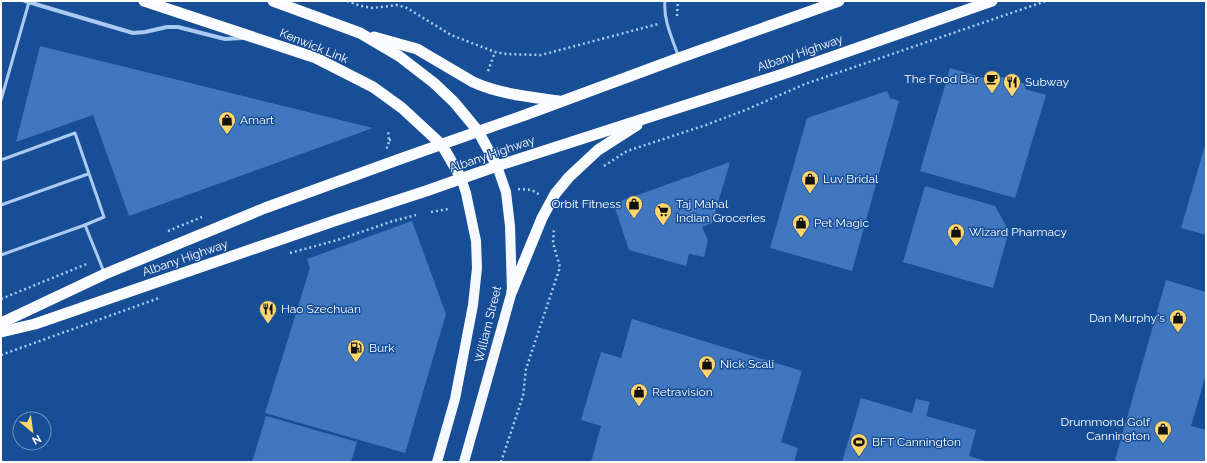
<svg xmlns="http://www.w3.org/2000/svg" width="1207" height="463" font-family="Raleway,sans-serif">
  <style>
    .building { fill: #4177be }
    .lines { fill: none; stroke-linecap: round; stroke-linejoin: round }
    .path { stroke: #abcaf1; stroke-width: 2.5; stroke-dasharray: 2 3; stroke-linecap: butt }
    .service { stroke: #abcaf1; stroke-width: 3 }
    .minor { stroke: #abcaf1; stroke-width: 4 }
    .primary { stroke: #f5f9ff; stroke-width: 10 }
    .trunk { stroke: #fafcff; stroke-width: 11 }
    .labels { text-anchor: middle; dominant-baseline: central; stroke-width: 3; stroke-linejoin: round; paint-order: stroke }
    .street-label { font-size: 12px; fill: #fff; stroke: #184e96 }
    .poi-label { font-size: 12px; fill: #fff; stroke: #184e96; text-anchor: start }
  </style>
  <rect width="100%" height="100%" fill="#184e96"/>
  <!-- building -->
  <g class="building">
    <polygon points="40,46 373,128 129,216 93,115 16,142"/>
    <polygon points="950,68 987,79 988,73 1026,84 1025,89 1046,95 1015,198 920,171"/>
    <polygon points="887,91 890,98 899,101 852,271 770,248 807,118"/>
    <polygon points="1206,142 1206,235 1181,228"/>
    <polygon points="730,162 712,223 702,227 708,240 704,257 689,254 686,266 629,250 615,208 618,202"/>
    <polygon points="925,186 995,206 1009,231 993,288 903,262"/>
    <polygon points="412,221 446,314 405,453 265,413 310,268 307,259"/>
    <polygon points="1166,280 1206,292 1206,374 1191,426 1206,430 1206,459 1205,462 1123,462 1115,460"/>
    <polygon points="632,319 802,371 781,442 798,448 794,462 591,462 601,426 581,420 601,352 621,358"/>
    <polygon points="861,398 912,413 916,399 930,402 926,416 976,430 969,456 989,462 842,462"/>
    <polygon points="266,416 357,442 351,462 252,462"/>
  </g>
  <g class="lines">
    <!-- path -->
    <g class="path">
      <polyline points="347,1 361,6 373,8 397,5 407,8 451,35 495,52 506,54 541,55 658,24"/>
      <polyline points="677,16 678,1"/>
      <polyline points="488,71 495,52"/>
      <polyline points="389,140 394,140"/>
      <polyline points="386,148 388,147 389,140 388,130"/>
      <polyline points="604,166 627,151 706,125 748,109 805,84 1046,1"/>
      <polyline points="518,189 532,190 540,195"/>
      <polyline points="431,212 448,209"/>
      <polyline points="168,231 202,217"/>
      <polyline points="290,253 341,239 393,221 416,215"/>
      <polyline points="1,299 89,263"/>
      <polyline points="1,355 159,298"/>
      <polyline points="501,462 523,396 526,369 560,267 553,243 554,229"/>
    </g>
    <!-- service -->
    <g class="service">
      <path d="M665 1C663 19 672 38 678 55"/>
      <polyline points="1,100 29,2"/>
      <polyline points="1,160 75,133 104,217 85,225"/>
      <polyline points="1,205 88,174"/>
      <polyline points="1,255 85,225 104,272"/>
    </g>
    <!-- minor -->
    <polyline class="minor" points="25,1 133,33 145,32 167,27 178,27 225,39 242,38"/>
    <!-- primary -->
    <g class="primary">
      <polyline points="437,462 455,399 473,305 477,268 476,241 466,193 461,178"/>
      <polyline points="464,462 512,291 510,226 506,192 497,166"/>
    </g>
    <!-- trunk -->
    <g class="trunk">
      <polyline points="144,1 316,58 373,87 402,108 442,145 461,178"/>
      <polyline points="273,1 360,33 399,56 434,83 454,102 478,131 497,166"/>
      <path d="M374 37 417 49 473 82C499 94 531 97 559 101"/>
      <polyline points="512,291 542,218 555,194 569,177 598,150 637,125"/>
      <polyline points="1,323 105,274 265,208 400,159 525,115 679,58 839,1"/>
      <polyline points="1,332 35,324 334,221 426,191 497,166 783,74 992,1"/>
    </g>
  </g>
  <!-- icons -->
  <defs>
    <g id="cafe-pin" transform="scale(0.9)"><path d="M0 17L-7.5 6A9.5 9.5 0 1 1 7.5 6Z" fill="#ffd66b" stroke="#184e96"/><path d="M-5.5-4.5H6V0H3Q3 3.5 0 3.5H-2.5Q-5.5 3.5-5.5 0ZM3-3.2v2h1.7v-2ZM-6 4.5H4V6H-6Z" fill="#111"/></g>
    <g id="restaurant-pin" transform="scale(0.9)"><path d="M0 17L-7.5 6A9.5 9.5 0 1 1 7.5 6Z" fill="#ffd66b" stroke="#184e96"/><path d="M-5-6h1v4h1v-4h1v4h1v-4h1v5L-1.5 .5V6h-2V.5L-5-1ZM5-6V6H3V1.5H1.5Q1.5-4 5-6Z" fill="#111"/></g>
    <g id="shop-pin" transform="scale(0.9)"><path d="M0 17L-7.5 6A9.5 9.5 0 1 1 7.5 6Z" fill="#ffd66b" stroke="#184e96"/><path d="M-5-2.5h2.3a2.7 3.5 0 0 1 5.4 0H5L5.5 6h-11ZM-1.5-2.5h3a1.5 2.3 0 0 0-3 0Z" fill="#111"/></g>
    <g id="supermarket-pin" transform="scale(0.9)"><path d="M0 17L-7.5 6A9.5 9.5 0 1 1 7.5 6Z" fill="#ffd66b" stroke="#184e96"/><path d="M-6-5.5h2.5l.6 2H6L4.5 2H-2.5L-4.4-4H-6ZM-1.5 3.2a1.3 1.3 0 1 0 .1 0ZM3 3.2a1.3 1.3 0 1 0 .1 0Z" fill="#111"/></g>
    <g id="fuel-pin" transform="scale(0.9)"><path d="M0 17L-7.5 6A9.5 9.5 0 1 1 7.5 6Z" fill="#ffd66b" stroke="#184e96"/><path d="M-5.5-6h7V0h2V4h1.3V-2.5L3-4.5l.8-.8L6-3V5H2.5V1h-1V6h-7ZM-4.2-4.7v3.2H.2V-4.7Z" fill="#111"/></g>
    <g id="stadium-pin" transform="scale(0.9)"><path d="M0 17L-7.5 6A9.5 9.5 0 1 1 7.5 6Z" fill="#ffd66b" stroke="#184e96"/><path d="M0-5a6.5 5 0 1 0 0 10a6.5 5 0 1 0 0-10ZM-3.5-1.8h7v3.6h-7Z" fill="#111"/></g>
  </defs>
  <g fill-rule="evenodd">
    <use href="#cafe-pin" x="992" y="79"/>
    <use href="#restaurant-pin" x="1012" y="82"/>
    <use href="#shop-pin" x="227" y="120"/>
    <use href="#shop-pin" x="810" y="179"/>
    <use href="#shop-pin" x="634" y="204"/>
    <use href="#supermarket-pin" x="663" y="211"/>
    <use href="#shop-pin" x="801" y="223"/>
    <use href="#shop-pin" x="956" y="232"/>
    <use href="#restaurant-pin" x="268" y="309"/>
    <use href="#shop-pin" x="1178" y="318"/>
    <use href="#fuel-pin" x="356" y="348"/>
    <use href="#shop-pin" x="707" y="364"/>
    <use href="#shop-pin" x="639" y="392"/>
    <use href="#shop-pin" x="1163" y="429"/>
    <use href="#stadium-pin" x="859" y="442"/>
  </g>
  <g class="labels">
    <!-- street labels -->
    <g class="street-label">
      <text transform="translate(314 46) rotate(22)">Kenwick Link</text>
      <text transform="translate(800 53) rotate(-19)">Albany Highway</text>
      <text transform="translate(492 154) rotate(-19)">Albany Highway</text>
      <text transform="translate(185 258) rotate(-19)">Albany Highway</text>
      <text transform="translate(488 324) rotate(-76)">William Street</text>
    </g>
    <!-- poi labels -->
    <g class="poi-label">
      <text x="979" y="79" text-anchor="end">The Food Bar</text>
      <text x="1025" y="82">Subway</text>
      <text x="240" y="120">Amart</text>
      <text x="823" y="179">Luv Bridal</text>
      <text x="621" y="204" text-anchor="end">Orbit Fitness</text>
      <text x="676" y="204">Taj Mahal<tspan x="676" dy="14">Indian Groceries</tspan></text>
      <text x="814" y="223">Pet Magic</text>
      <text x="969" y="232">Wizard Pharmacy</text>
      <text x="281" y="309">Hao Szechuan</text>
      <text x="1165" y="318" text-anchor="end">Dan Murphy's</text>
      <text x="369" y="348">Burk</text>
      <text x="720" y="364">Nick Scali</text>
      <text x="652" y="392">Retravision</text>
      <text x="1150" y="422" text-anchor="end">Drummond Golf<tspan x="1150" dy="14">Cannington</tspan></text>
      <text x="872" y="442">BFT Cannington</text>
    </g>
  </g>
  <!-- border -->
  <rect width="1207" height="463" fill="none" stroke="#ffffff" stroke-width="4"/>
  <!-- north arrow -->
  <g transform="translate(32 431) rotate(151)"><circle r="19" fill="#184e96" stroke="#7495c0"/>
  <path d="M0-3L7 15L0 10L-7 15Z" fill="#ffd66b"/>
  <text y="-6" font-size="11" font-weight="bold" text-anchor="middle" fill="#ffffff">N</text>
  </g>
</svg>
